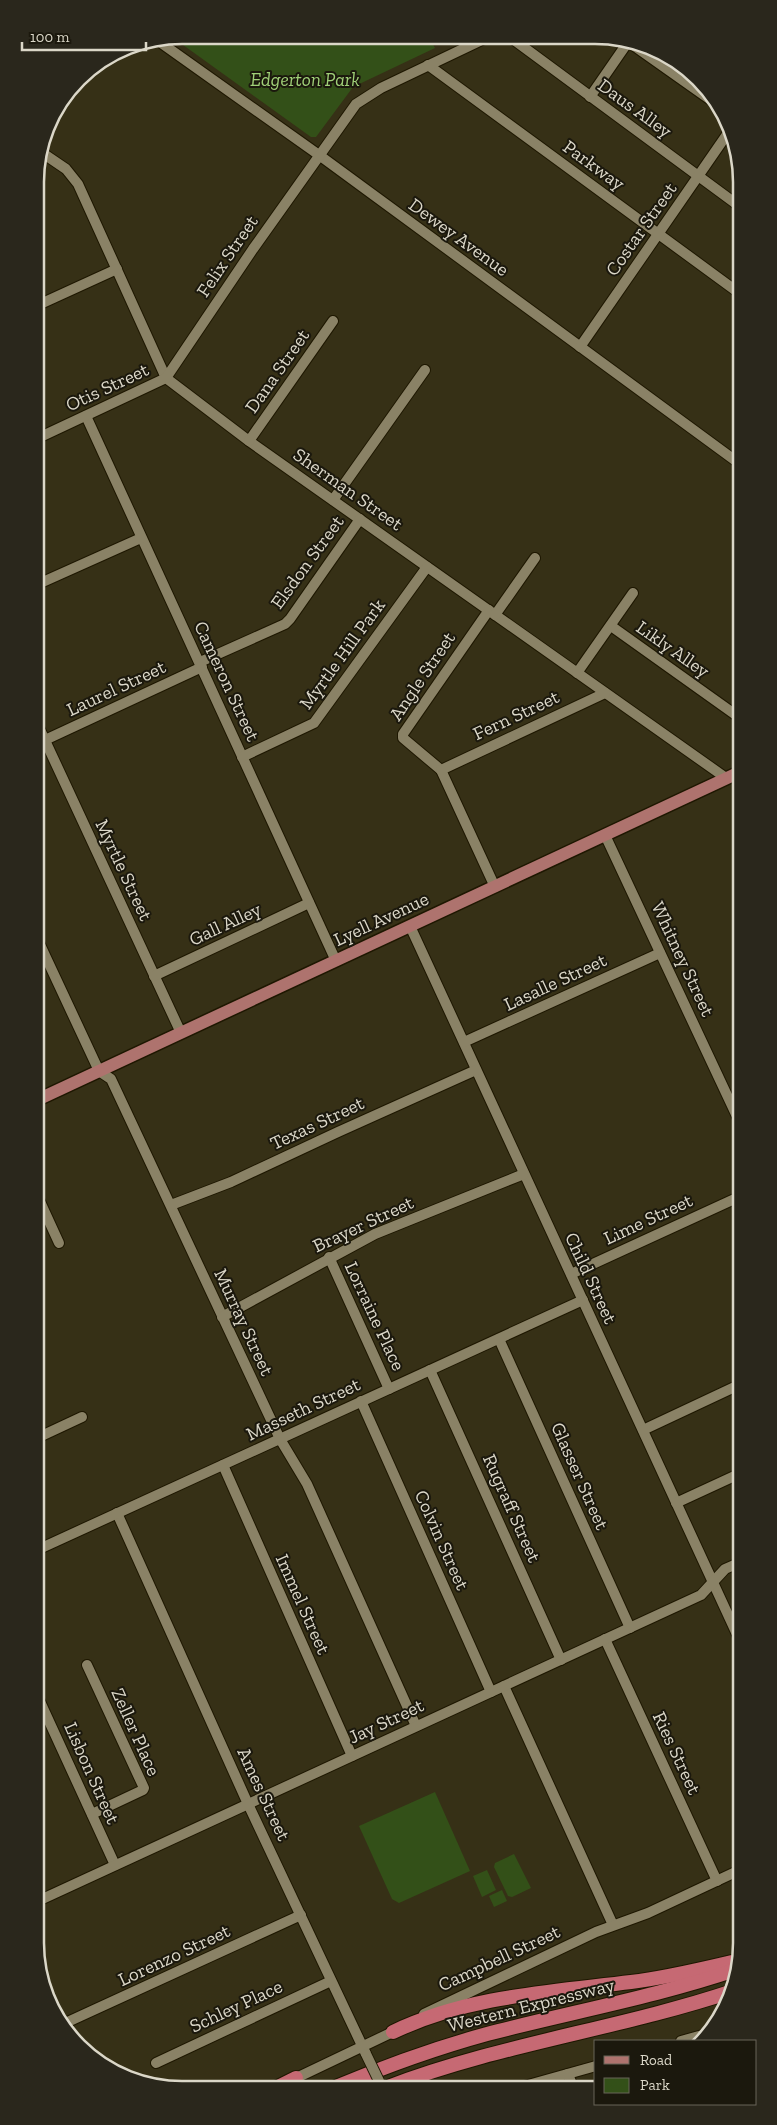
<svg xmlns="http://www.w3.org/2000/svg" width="777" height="2125" font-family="'Zilla Slab',serif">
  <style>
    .green { fill: #335018 }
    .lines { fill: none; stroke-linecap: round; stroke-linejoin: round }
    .minor-casing { stroke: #1e1701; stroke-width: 12 }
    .major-casing { stroke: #1e1701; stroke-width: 15 }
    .highway-casing { stroke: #1e1701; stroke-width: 16 }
    .minor { stroke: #8a8266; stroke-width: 10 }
    .major { stroke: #ae736e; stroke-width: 12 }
    .highway { stroke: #c66973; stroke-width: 14 }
    .minor-bridge-casing { stroke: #1e1701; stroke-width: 12; stroke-linecap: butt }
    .minor-bridge { stroke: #8a8266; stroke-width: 10 }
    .labels { text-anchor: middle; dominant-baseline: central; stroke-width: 4; stroke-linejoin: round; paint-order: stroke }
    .park-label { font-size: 19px; font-style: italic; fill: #a0d078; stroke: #1b180d }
    .street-label { font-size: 19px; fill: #dbd7c8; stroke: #1b180d }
    .rim { fill: none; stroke: #dbd7c8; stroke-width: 2.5 }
  </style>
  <rect width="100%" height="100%" fill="#363016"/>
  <!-- green -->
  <g class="green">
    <polygon points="182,35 429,37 435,48 353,87 316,137 311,137 172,37"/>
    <polygon points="435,1792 470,1871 399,1903 392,1899 359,1826"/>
    <polygon points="514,1854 531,1888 512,1897 508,1896 494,1867 495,1863"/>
    <polygon points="487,1870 496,1890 482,1897 473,1876"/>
    <polygon points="502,1890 507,1901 494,1907 489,1896"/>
  </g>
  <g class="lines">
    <!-- minor casing -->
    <g class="minor-casing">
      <g id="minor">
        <polyline points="510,37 739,206"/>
        <polyline points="623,38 722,108"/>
        <polyline points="157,40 319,155 740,464"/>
        <polyline points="428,65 739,293"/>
        <polyline points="590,97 628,42"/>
        <polyline points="41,152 66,169 78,184 166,378 249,441 726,778"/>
        <polyline points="36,306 117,269"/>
        <polyline points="580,347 730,130"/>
        <polyline points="86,416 336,961"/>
        <polyline points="36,439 166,378 253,249 356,104 381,88 488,37"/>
        <polyline points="249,441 333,321"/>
        <polyline points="333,500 425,370"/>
        <polyline points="36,585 141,538"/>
        <polyline points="489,610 403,734 403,738 441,770 495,887"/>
        <polyline points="495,615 535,558"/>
        <polyline points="611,626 740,718"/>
        <polyline points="200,662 285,624 290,619 360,519"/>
        <polyline points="577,673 633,593"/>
        <polyline points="36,721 181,1033"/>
        <polyline points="45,740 202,667"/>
        <polyline points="242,757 314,723 427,567"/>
        <polyline points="441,770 605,693"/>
        <polyline points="605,835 741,1125"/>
        <polyline points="410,926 741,1643"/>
        <polyline points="36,936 99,1071 111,1079 280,1439 307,1484 416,1726"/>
        <polyline points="154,976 309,903"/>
        <polyline points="464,1042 660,953"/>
        <polyline points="37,1195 59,1243"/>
        <polyline points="171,1205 231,1182 338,1132 476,1070"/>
        <polyline points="329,1257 389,1389"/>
        <polyline points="571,1274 741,1196"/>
        <polyline points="222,1317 375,1234 524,1174"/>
        <polyline points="499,1339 630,1628"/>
        <polyline points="430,1370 561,1660"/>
        <polyline points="361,1401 491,1692"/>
        <polyline points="643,1430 741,1384"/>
        <polyline points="37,1438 82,1417"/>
        <polyline points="223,1465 352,1756"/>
        <polyline points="676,1503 741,1473"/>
        <polyline points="117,1513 248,1804 366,2054"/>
        <polyline points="37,1550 583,1300"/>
        <polyline points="605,1639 717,1881"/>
        <polyline points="87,1665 144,1788 143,1790 92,1814"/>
        <polyline points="504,1686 613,1925"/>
        <polyline points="37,1695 115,1865"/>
        <polyline points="38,1901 701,1595 725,1569 741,1562"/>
        <polyline points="424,2014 596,1932 648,1913 742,1869"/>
        <polyline points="61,2025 301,1915"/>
        <polyline points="681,2041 710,2033"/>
        <polyline points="156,2063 331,1981"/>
        <polyline points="568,2074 573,2087"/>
        <polyline points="290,2081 399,2029"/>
        <polyline points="521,2087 596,2066"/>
      </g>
    </g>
    <!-- major casing -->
    <g class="major-casing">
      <polyline id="major" points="37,1100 740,772"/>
    </g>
    <!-- highway casing -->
    <g class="highway-casing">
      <g id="highway">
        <path d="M393 2032C468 1996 550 1992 631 1982 665 1978 698 1970 732 1962"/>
        <polyline points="278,2087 296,2078"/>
        <path d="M336 2087C386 2066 436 2048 487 2034 571 2012 656 1997 738 1969"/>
        <path d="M388 2087C500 2044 619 2029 733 1991"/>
      </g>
    </g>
    <!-- minor -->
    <use href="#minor" class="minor"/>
    <!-- major -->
    <use href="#major" class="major"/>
    <!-- highway -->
    <use href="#highway" class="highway"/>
    <!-- minor-bridge casing -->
    <g class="minor-bridge-casing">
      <polyline id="minor-bridge" points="366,2054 379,2081"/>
    </g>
    <!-- minor-bridge -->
    <use href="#minor-bridge" class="minor-bridge"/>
  </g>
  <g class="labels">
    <!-- park labels -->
    <g class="park-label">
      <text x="305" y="79">Edgerton Park</text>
    </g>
    <!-- street labels -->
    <g class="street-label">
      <text transform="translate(635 108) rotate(36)">Daus Alley</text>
      <text transform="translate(594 165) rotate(36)">Parkway</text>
      <text transform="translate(641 229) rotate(-55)">Costar Street</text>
      <text transform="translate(459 237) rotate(36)">Dewey Avenue</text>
      <text transform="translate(227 256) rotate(-56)">Felix Street</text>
      <text transform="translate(277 371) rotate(-55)">Dana Street</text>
      <text transform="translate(107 387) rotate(-25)">Otis Street</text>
      <text transform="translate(348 489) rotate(35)">Sherman Street</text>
      <text transform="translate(307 562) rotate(-54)">Elsdon Street</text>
      <text transform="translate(673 649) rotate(35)">Likly Alley</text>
      <text transform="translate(342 654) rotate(-54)">Myrtle Hill Park</text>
      <text transform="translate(422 676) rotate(-56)">Angle Street</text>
      <text transform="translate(227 681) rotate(65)">Cameron Street</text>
      <text transform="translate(116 688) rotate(-25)">Laurel Street</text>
      <text transform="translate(516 715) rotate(-25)">Fern Street</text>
      <text transform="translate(124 870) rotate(65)">Myrtle Street</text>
      <text transform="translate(381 919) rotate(-25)">Lyell Avenue</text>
      <text transform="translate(225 924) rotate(-25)">Gall Alley</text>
      <text transform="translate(683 959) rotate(65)">Whitney Street</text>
      <text transform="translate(555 982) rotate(-25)">Lasalle Street</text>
      <text transform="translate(317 1123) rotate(-25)">Texas Street</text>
      <text transform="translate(648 1219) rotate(-25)">Lime Street</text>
      <text transform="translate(363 1224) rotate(-25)">Brayer Street</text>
      <text transform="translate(591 1278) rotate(65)">Child Street</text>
      <text transform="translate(375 1316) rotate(65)">Lorraine Place</text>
      <text transform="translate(244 1322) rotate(65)">Murray Street</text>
      <text transform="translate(303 1409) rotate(-25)">Masseth Street</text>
      <text transform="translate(580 1476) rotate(66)">Glasser Street</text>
      <text transform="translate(512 1508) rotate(66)">Rugraff Street</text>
      <text transform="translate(442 1540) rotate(66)">Colvin Street</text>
      <text transform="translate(303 1604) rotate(66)">Immel Street</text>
      <text transform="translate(386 1721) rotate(-25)">Jay Street</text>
      <text transform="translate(136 1732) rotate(66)">Zeller Place</text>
      <text transform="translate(677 1753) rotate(65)">Ries Street</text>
      <text transform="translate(92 1773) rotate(66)">Lisbon Street</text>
      <text transform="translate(264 1794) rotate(65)">Ames Street</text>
      <text transform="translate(174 1955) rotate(-25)">Lorenzo Street</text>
      <text transform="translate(499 1958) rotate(-25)">Campbell Street</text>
      <text transform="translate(531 2005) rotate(-14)">Western Expressway</text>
      <text transform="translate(236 2006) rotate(-25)">Schley Place</text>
    </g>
  </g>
  <!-- crop -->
  <path d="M0 0H777V2125H0ZM182 44H595A138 138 0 0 1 733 182V1943A138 138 0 0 1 595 2081H182A138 138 0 0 1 44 1943V182A138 138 0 0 1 182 44Z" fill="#2a271c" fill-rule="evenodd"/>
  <path class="rim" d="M182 44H595A138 138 0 0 1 733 182V1943A138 138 0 0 1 595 2081H182A138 138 0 0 1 44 1943V182A138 138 0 0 1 182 44Z"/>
  <!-- legend -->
  <rect x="594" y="2040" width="162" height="65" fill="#1b180d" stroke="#686458"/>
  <rect x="604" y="2056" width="25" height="8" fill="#ae736e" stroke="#686458"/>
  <text x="640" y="2065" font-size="15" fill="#dbd7c8">Road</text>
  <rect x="604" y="2078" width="25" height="15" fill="#335018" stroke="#686458"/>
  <text x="640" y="2090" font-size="15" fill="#dbd7c8">Park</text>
  <!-- scale -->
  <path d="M22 42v8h124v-8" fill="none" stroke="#dbd7c8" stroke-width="2.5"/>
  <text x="30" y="42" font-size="15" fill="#dbd7c8" stroke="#1b180d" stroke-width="4" paint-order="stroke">100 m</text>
</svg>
